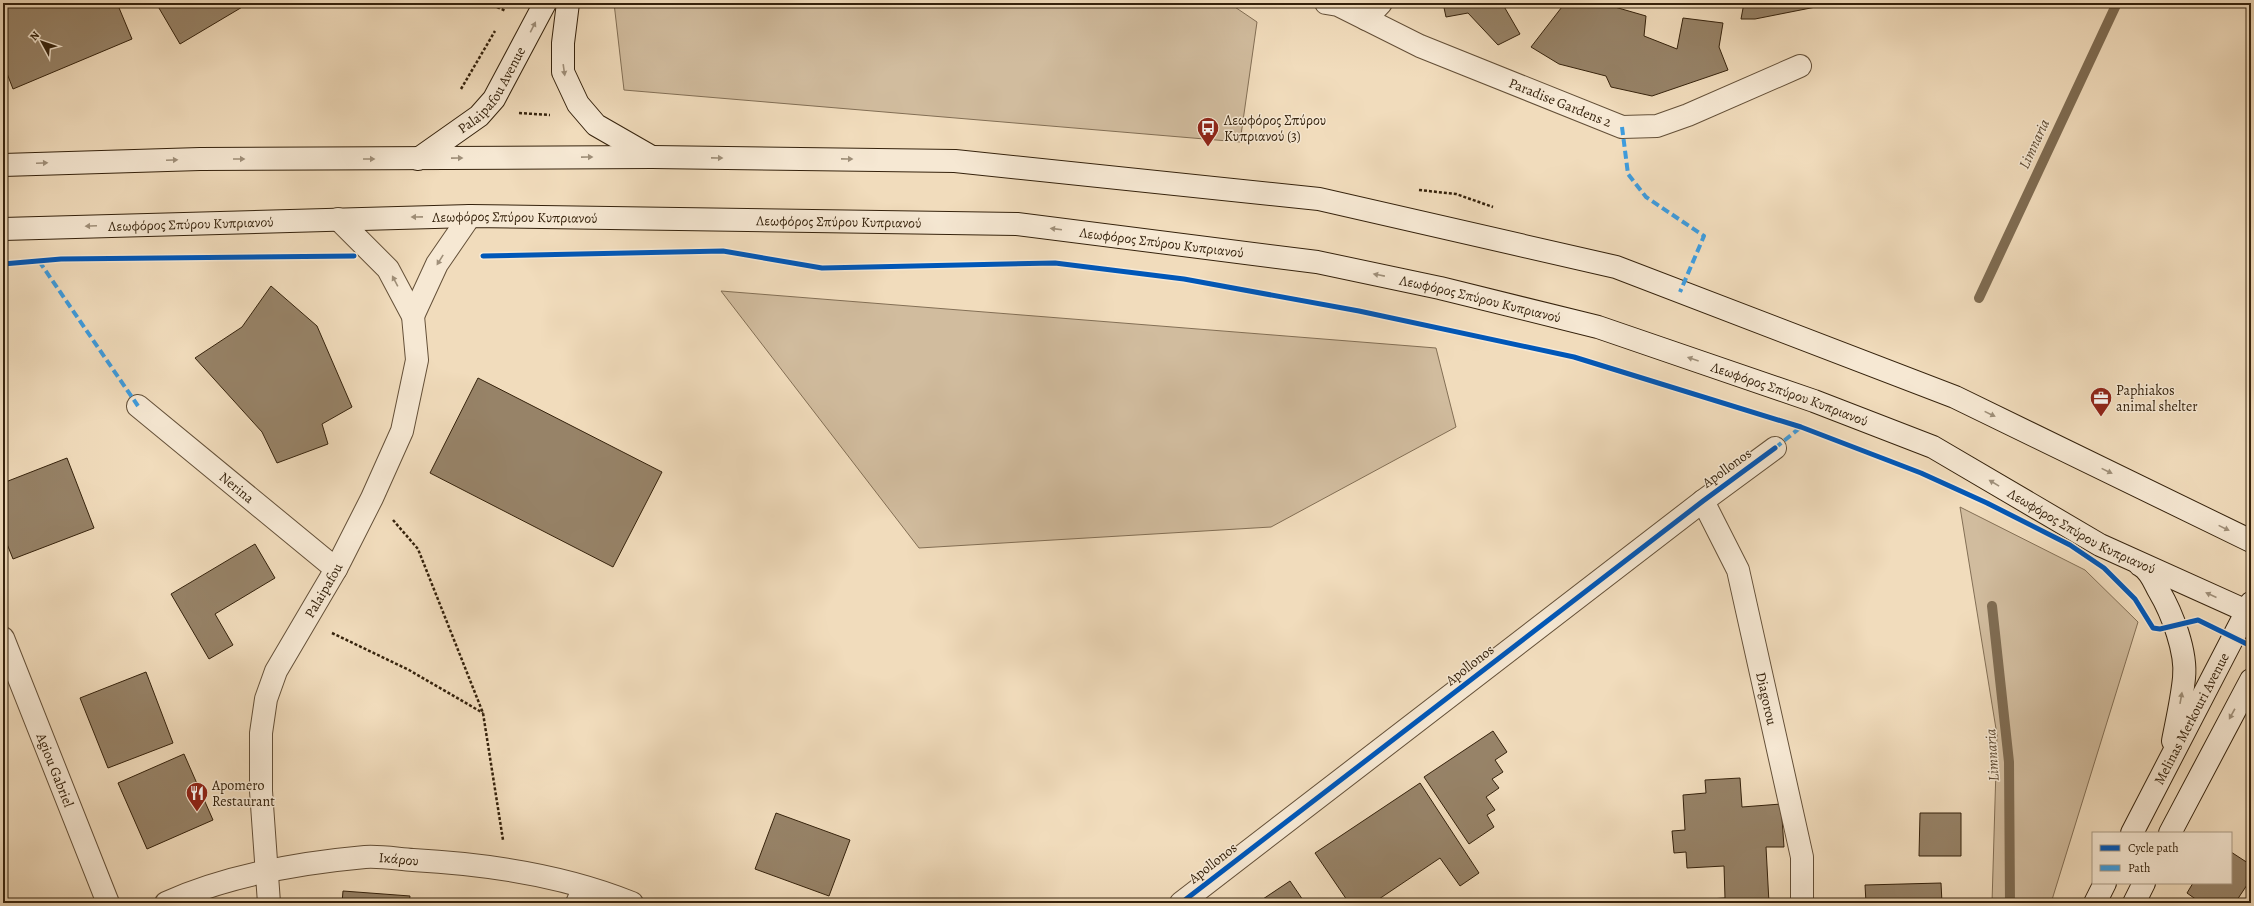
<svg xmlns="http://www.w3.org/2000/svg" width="2254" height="906" font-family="Alegreya,serif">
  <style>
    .green { fill: #d1bc9e; stroke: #836f55 }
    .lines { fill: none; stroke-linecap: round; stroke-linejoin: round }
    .stream { stroke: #7f6c52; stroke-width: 10 }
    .building { fill: #978368; stroke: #35220c }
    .service-casing { stroke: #645038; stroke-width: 22 }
    .minor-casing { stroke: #645038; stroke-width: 24 }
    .tertiary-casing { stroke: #645038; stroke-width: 24 }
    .secondary-casing { stroke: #35220c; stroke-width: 24 }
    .path { stroke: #35220c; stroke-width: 2.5; stroke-dasharray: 3 2; stroke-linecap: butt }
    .service { stroke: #f6e8d3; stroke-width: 20 }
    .minor { stroke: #f6e8d3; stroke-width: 22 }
    .tertiary { stroke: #f6e8d3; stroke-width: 22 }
    .secondary { stroke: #f6e8d3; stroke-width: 22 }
    .quiet { stroke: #3e9cde; stroke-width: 4; stroke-dasharray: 8 4; stroke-linecap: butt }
    .cycleway-casing { stroke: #f6e8d3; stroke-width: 8 }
    .cycleway { stroke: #0057b8; stroke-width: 5 }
    .oneway { fill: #9f8f79 }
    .labels { text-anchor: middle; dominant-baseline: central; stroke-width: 3; stroke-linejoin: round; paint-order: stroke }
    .street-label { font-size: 14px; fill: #35220c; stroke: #f6e8d3 }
    .poi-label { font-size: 14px; fill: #35220c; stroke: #f6e8d3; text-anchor: start }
    .water-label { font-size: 15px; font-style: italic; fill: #604d35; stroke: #f6e8d3 }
  </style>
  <rect width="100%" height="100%" fill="#f1dcbc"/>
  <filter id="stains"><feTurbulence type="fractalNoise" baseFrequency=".005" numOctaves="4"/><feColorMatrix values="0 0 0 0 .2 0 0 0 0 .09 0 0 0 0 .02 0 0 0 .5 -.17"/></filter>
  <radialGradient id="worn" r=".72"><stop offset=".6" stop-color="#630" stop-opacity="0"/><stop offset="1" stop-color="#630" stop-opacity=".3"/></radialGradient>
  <!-- green -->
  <g class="green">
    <polygon points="614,3 1229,3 1257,22 1240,142 624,90"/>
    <polygon points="721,291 1436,348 1456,427 1271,527 919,548"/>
    <polygon points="1960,507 2085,570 2138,622 2051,903 1992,903 1997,735"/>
  </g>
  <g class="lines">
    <!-- stream -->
    <g class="stream">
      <polyline points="1979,298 2117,3"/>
      <polyline points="1992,606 2009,762 2010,903"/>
    </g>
  </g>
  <!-- building -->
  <g class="building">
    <polygon points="15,3 117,3 132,39 13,89 3,63 3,8"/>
    <polygon points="156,3 249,3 180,44"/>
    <polygon points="1443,3 1502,3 1520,34 1498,45 1468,13 1446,17"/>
    <polygon points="1565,3 1601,3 1646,16 1644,36 1677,49 1683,18 1723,23 1719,47 1728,70 1652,96 1611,87 1606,76 1559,64 1531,47"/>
    <polygon points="1744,3 1836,3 1755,19 1741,19"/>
    <polygon points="271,286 317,326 352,407 322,424 328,444 277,463 262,432 195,358 242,327"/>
    <polygon points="478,378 662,472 613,567 430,473"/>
    <polygon points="67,458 94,528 13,559 3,534 3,483"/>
    <polygon points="255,544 275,578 215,614 233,645 209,659 171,594"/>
    <polygon points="146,672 173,743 108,768 80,698"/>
    <polygon points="1493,731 1507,752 1495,760 1503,772 1492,779 1499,788 1486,797 1495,810 1487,815 1494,827 1469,844 1424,777"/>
    <polygon points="184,754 213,820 147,849 118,783"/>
    <polygon points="1740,778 1742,807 1781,804 1784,847 1766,847 1769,903 1693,903 1692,900 1725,898 1724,866 1687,868 1686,852 1674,853 1672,831 1685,830 1683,795 1706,793 1705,780"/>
    <polygon points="1420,783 1479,873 1460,886 1440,858 1379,899 1381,903 1349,903 1315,853"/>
    <polygon points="776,813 850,840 829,896 755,869"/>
    <polygon points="1920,813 1961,813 1961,856 1919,856"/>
    <polygon points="2231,852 2251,865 2251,879 2235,903 2201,903 2187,893 2193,883 2231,883"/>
    <polygon points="1290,881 1305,903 1257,903"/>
    <polygon points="1941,883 1942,903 1866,903 1865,885"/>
    <polygon points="343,891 410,896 409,903 342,903"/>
  </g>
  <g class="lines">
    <!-- service casing -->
    <g class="service-casing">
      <polyline id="service" points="576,903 583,887"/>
    </g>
    <!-- minor casing -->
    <g class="minor-casing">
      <g id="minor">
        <path id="s1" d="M1326 3 1338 5 1420 46 1622 127 1657 126 1688 115 1800 66"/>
        <polyline points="1366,19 1381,3"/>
        <polyline points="413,316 437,264 470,216"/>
        <path id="s2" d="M138 406 336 569"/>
        <path id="s3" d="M1703 501 1738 570 1802 857V903"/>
        <path id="s4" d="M3 638 108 903"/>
        <path id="s5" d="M269 903 261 791V733L266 699 276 671 336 569 372 498 402 431 417 360 413 316 388 269 338 219"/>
        <polyline points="1181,903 1703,501 1775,448"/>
      </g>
    </g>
    <!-- tertiary casing -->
    <g class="tertiary-casing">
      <g id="tertiary">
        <path id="s6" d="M166 903C228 875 298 863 365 857 381 856 398 859 413 860 487 864 563 875 632 903"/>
      </g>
    </g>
    <!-- secondary casing -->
    <g class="secondary-casing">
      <g id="secondary">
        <polyline points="568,3 563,43 563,72 578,104 596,125 650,156"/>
        <path id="s7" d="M418 159 479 116 494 99 545 3"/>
        <polyline points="3,165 200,159 652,157 955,161 1319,199 1616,267 1955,397 2251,541"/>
        <path id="s8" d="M3 229 470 216 1017 224 1317 262 1440 288 1598 327 1814 401 1933 447 2100 545 2251 613"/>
        <path d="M2140 565C2150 570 2154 582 2159 591 2172 613 2187 652 2184 678 2182 699 2177 720 2173 741"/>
        <path id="s9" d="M2132 833 2251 603"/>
        <polyline points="2170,833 2251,680"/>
        <polyline points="2095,903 2105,883"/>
        <polyline points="2134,903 2144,883"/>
      </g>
    </g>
    <!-- path -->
    <g class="path">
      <polyline points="488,3 506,11"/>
      <polyline points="461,89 495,31"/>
      <polyline points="519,113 550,115"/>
      <polyline points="1419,190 1456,194 1493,207"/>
      <polyline points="393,520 418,549 483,713 503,840"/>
      <polyline points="332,633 409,670 483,713"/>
    </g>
    <!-- service -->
    <use href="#service" class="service"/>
    <!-- minor -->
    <use href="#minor" class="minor"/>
    <!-- tertiary -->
    <use href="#tertiary" class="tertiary"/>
    <!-- secondary -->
    <use href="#secondary" class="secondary"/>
    <!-- quiet -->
    <g class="quiet">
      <polyline points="1622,127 1628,174 1646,197 1704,236 1680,292"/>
      <polyline points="39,261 138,406"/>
      <polyline points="1775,448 1801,427"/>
    </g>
    <!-- cycleway casing -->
    <g class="cycleway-casing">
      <g id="cycleway">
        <polyline points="483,256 723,251 822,268 1055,263 1184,279 1359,311 1574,357 1801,427 1921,473 1987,503 2070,545 2104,568 2135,599 2153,628 2160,629 2198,620 2251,646"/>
        <polyline points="3,264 61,259 354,256"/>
        <polyline points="1181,903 1703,501 1775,448"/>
      </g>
    </g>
    <!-- cycleway -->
    <use href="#cycleway" class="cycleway"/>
  </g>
  <!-- one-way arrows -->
  <defs><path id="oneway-solid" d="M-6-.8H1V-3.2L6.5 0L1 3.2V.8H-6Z"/></defs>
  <g class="oneway">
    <use href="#oneway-solid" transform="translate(533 27) rotate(-63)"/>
    <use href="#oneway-solid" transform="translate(564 70) rotate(82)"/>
    <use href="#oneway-solid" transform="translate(587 157) rotate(-1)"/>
    <use href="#oneway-solid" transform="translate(457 158) rotate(-1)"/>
    <use href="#oneway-solid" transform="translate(717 158) rotate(1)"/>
    <use href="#oneway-solid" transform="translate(239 159)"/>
    <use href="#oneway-solid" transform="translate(369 159)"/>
    <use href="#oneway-solid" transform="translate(847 159) rotate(1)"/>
    <use href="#oneway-solid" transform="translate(172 160) rotate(-2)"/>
    <use href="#oneway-solid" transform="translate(42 163) rotate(-2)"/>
    <use href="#oneway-solid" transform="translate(417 217) rotate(179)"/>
    <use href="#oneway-solid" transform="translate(91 226) rotate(178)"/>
    <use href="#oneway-solid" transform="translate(1056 229) rotate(-173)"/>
    <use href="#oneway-solid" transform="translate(440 260) rotate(122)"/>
    <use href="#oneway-solid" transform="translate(1379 275) rotate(-169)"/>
    <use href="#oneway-solid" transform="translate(395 281) rotate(-118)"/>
    <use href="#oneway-solid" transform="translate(1693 359) rotate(-161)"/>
    <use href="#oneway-solid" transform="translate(1990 414) rotate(26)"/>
    <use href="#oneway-solid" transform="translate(2107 471) rotate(26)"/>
    <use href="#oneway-solid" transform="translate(1994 483) rotate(-149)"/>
    <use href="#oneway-solid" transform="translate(2224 528) rotate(26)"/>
    <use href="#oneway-solid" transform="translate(2211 595) rotate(-156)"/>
    <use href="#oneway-solid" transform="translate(2181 698) rotate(-80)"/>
    <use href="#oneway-solid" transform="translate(2232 714) rotate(119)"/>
  </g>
  <!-- icons -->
  <defs>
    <g id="bus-pin" transform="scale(1.15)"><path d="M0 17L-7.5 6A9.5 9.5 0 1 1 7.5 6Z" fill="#8f2418" stroke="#f6e8d3"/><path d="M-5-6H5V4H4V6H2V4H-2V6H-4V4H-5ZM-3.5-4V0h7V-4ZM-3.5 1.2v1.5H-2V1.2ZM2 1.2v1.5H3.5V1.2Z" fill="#fff"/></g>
    <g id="office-pin" transform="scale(1.15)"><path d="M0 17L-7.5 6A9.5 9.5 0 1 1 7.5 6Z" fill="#8f2418" stroke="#f6e8d3"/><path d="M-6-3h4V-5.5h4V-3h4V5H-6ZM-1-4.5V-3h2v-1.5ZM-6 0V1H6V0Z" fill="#fff"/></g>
    <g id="restaurant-pin" transform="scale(1.15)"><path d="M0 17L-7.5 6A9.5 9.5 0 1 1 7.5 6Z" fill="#8f2418" stroke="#f6e8d3"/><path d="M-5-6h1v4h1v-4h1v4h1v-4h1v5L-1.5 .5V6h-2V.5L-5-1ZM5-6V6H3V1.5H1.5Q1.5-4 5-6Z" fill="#fff"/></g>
  </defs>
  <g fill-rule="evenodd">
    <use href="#bus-pin" x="1208" y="128"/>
    <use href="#office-pin" x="2101" y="398"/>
    <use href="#restaurant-pin" x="197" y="793"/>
  </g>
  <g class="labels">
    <!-- street labels -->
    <g class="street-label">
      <text stroke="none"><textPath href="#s7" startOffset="103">Palaipafou Avenue</textPath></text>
      <text stroke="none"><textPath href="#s1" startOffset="255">Paradise Gardens 2</textPath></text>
      <text stroke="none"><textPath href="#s8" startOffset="512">Λεωφόρος Σπύρου Κυπριανού</textPath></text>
      <text stroke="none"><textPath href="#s8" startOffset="836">Λεωφόρος Σπύρου Κυπριανού</textPath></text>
      <text stroke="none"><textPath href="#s8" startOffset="188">Λεωφόρος Σπύρου Κυπριανού</textPath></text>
      <text stroke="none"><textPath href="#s8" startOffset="1160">Λεωφόρος Σπύρου Κυπριανού</textPath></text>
      <text stroke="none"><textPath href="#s8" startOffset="1484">Λεωφόρος Σπύρου Κυπριανού</textPath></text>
      <text stroke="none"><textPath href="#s8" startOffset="1808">Λεωφόρος Σπύρου Κυπριανού</textPath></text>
      <text transform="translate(1727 468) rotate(-36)">Apollonos</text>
      <text stroke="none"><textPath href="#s2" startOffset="128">Nerina</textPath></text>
      <text stroke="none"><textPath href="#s8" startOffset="2132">Λεωφόρος Σπύρου Κυπριανού</textPath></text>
      <text stroke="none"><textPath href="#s5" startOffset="328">Palaipafou</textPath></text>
      <text transform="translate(1470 665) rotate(-38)">Apollonos</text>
      <text stroke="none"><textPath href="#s3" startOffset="209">Diagorou</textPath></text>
      <text stroke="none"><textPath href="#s9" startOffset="129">Melinas Merkouri Avenue</textPath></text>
      <text stroke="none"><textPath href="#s4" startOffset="142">Agiou Gabriel</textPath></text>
      <text stroke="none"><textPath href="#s6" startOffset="239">Ικάρου</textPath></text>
      <text transform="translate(1213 863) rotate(-38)">Apollonos</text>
    </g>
    <!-- poi labels -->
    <g class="poi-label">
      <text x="1224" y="120">Λεωφόρος Σπύρου<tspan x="1224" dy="16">Κυπριανού (3)</tspan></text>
      <text x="2116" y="390">Paphiakos<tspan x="2116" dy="16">animal shelter</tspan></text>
      <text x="212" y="785">Apomero<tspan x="212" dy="16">Restaurant</tspan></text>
    </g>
    <!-- water labels -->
    <g class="water-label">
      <text transform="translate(2034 144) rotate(-65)">Limnaria</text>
      <text transform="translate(1992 755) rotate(-94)">Limnaria</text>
    </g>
  </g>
  <!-- margin -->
  <rect width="2254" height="906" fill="none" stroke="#f1dcbc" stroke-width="16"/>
  <rect x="4" y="4" width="2246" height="898" fill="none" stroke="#35220c" stroke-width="2"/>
  <rect x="8" y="8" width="2238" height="890" fill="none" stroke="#35220c"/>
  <!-- legend -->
  <rect x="2092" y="832" width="140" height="52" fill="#f6e8d3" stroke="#a99983"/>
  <rect x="2100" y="845" width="20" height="6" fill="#0057b8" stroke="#a99983"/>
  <text x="2128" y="852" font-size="12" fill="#35220c">Cycle path</text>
  <rect x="2100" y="865" width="20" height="6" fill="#3e9cde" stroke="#a99983"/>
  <text x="2128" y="872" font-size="12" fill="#35220c">Path</text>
  <!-- north arrow -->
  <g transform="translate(42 42) rotate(310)" stroke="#f6e8d3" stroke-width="3" paint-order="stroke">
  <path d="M0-3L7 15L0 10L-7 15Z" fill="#35220c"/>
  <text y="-6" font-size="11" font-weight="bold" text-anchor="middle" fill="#35220c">N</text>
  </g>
  <rect width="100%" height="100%" filter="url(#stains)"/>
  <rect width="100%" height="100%" fill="url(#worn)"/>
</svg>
